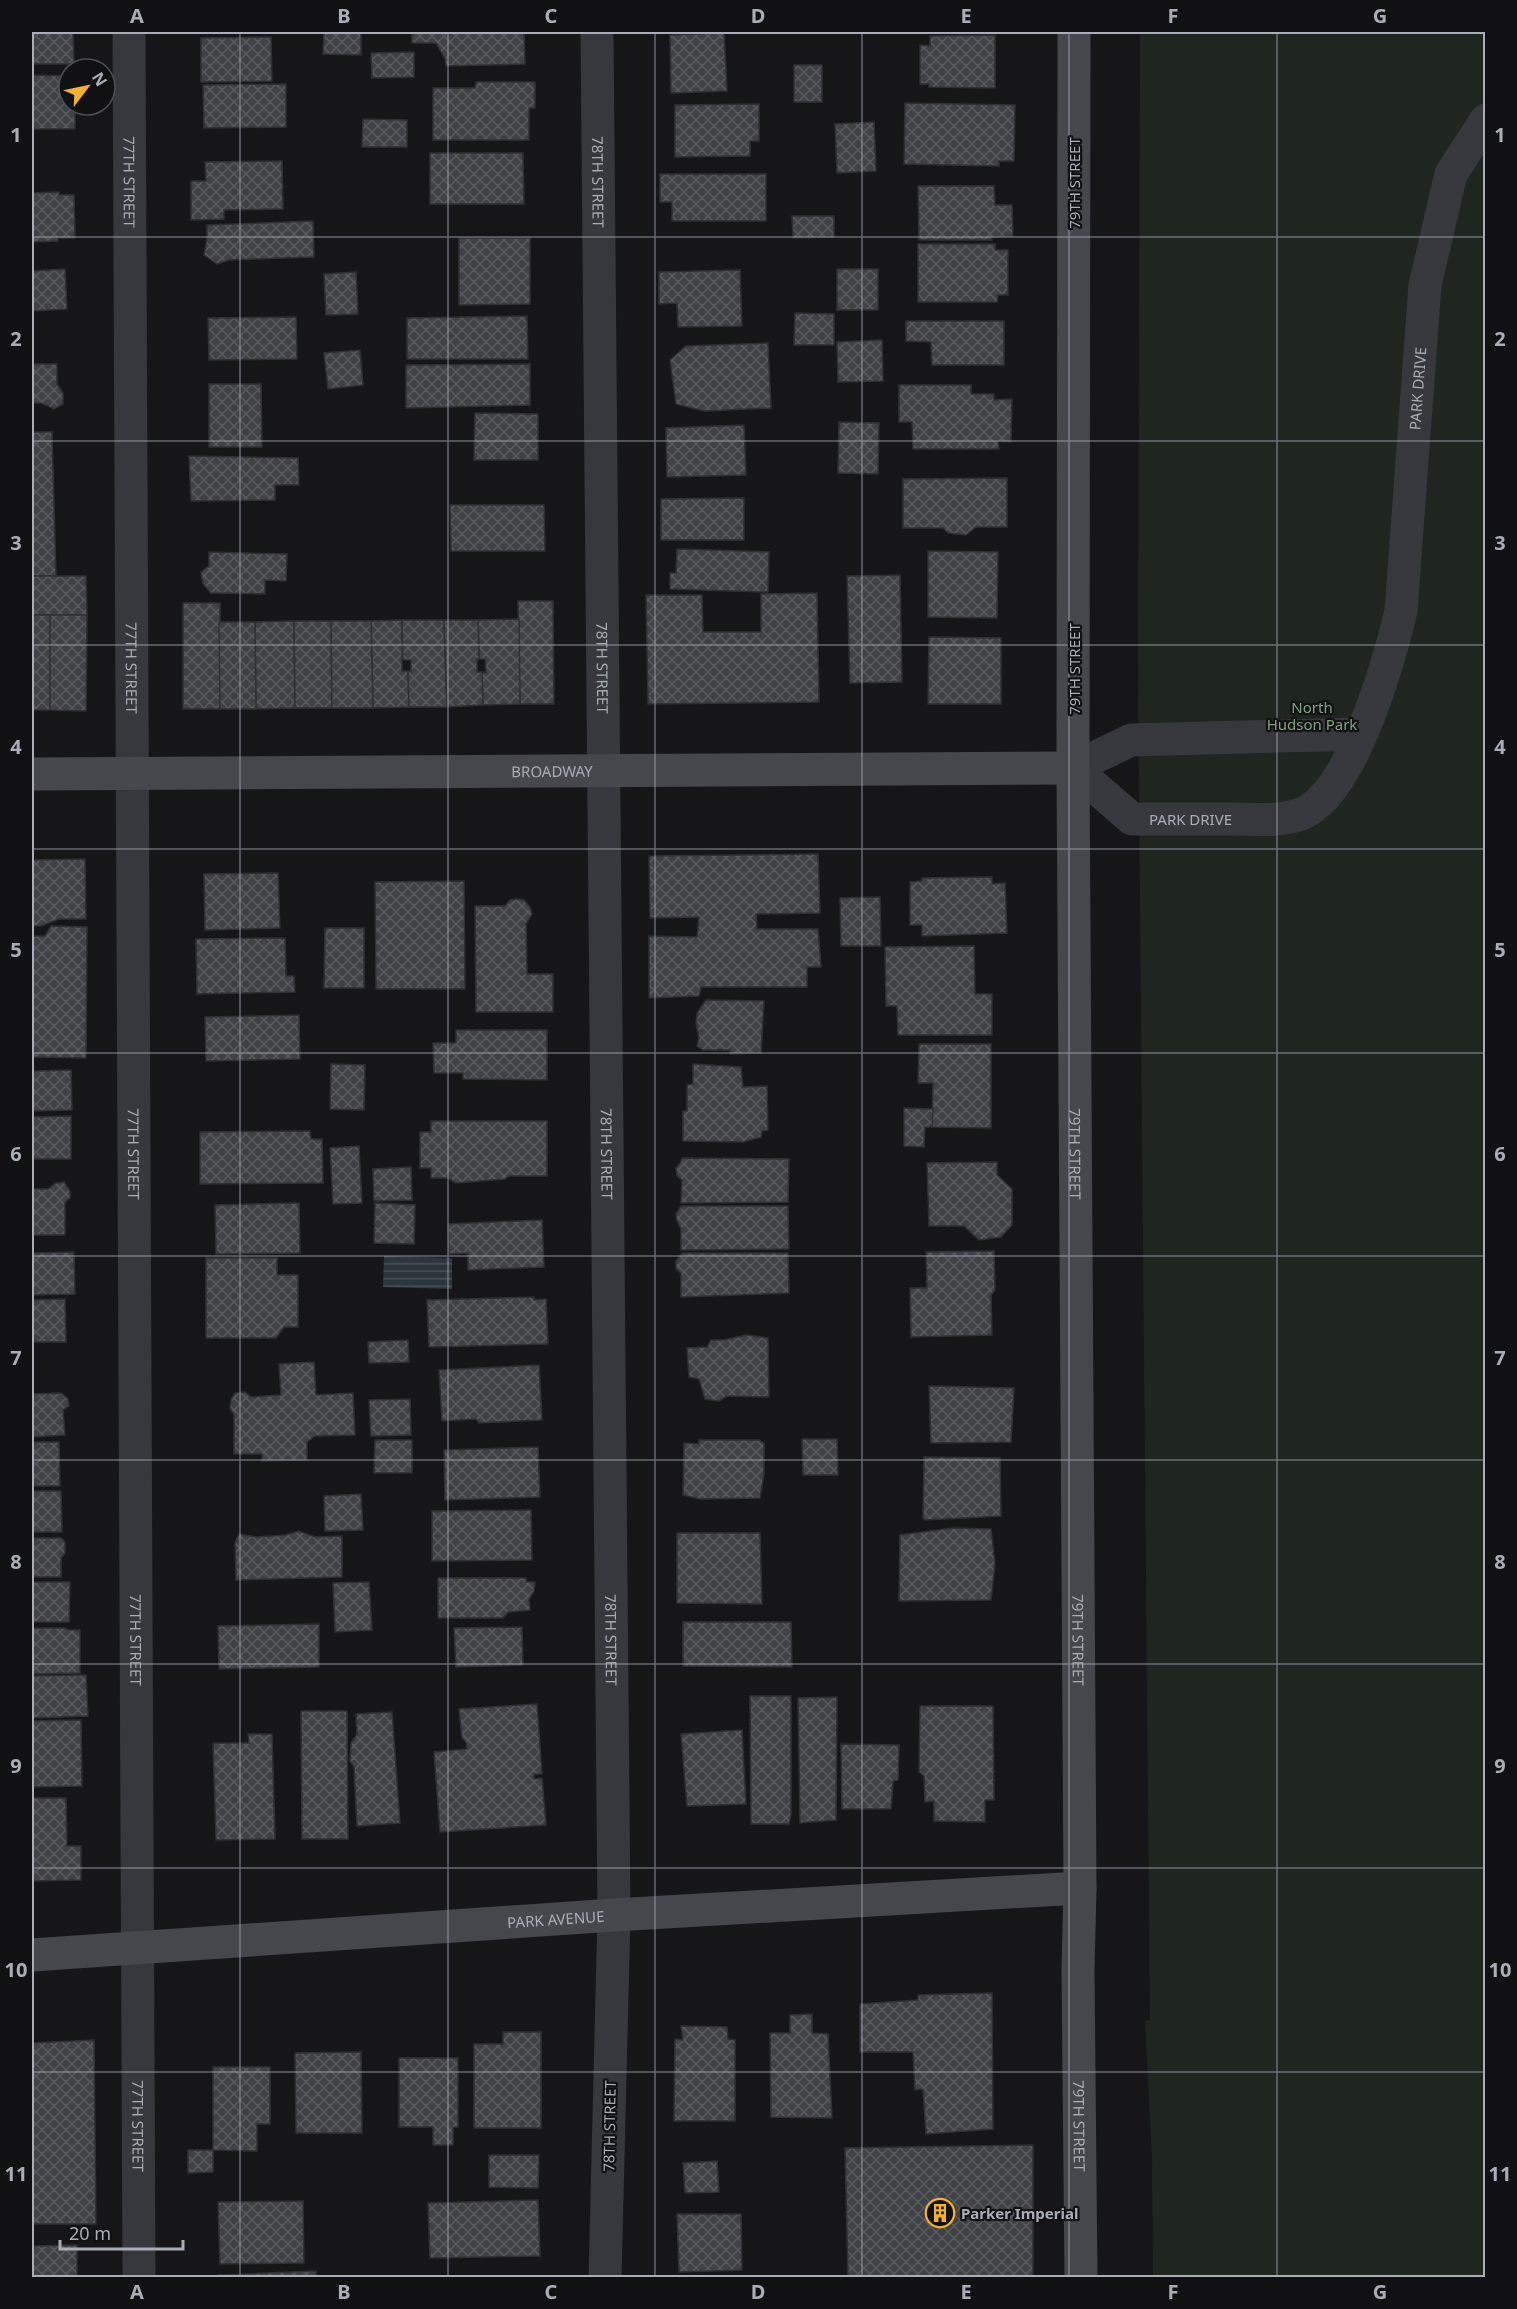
<svg xmlns="http://www.w3.org/2000/svg" width="1517" height="2309" font-family="'Noto Sans',sans-serif">
  <style>
    .green { fill: #1e261f }
    .water { fill: url(#water-rules) }
    .building { fill: url(#building-cross-hatch); stroke: #303034; stroke-width: 1.5 }
    .lines { fill: none; stroke-linecap: round; stroke-linejoin: round }
    .street { stroke: #37383d; stroke-width: 33 }
    .secondary { stroke: #45474d; stroke-width: 33 }
    .grid { fill: none; stroke: #a8adb8; stroke-width: 1.5; stroke-opacity: 0.55 }
    .labels { text-anchor: middle; dominant-baseline: central; stroke-width: 4.5; stroke-linejoin: round; paint-order: stroke }
    .street-label { font-size: 15px; fill: #a8adb8; stroke: #111113 }
    .park-label { font-size: 15px; fill: #7fa381; stroke: #111113 }
    .poi-label { font-size: 15px; font-weight: bold; fill: #a8adb8; stroke: #111113; text-anchor: start }
    .neatline { fill: none; stroke: #a8adb8; stroke-width: 2 }
    .grid-label { font-size: 20px; text-anchor: middle; font-weight: bold; fill: #a8adb8 }
  </style>
  <defs>
    <pattern id="water-rules" width="6" height="5" patternUnits="userSpaceOnUse" patternTransform="scale(1.5)"><rect width="6" height="5" fill="#2c353c"/><path d="M0 2.5h6" fill="none" stroke="#485056"/></pattern>
    <pattern id="building-cross-hatch" width="8" height="8" patternUnits="userSpaceOnUse" patternTransform="scale(1.5)"><rect width="8" height="8" fill="#404145"/><path d="M0 0l8 8M0 8l8-8" fill="none" stroke="#595a5e"/></pattern>
  </defs>
  <rect width="100%" height="100%" fill="#161618"/>
  <!-- green -->
  <polygon class="green" points="1140,32 1485,32 1485,2277 1153,2277 1152,2157 1145,2021 1150,2020 1138,686"/>
  <!-- water -->
  <polygon class="water" points="384,1256 452,1258 452,1289 383,1287"/>
  <!-- building -->
  <g class="building">
    <polygon points="32,32 73,32 74,64 32,64"/>
    <polygon points="324,32 361,32 361,55 323,54"/>
    <polygon points="412,32 524,32 525,64 446,66 445,59 436,43 412,43"/>
    <polygon points="724,33 727,91 671,93 670,35"/>
    <polygon points="995,35 995,88 929,87 929,84 920,84 920,45 930,46 930,36"/>
    <polygon points="271,37 272,81 201,82 201,38"/>
    <polygon points="414,52 414,77 372,78 371,53"/>
    <rect x="794" y="65" width="28" height="37"/>
    <polygon points="32,75 69,76 69,105 75,105 75,129 32,129"/>
    <polygon points="476,82 535,82 535,108 529,108 529,140 433,140 433,88 475,88"/>
    <polygon points="286,84 286,127 204,128 203,85"/>
    <polygon points="905,103 1015,105 1014,161 999,161 999,166 904,164"/>
    <polygon points="759,104 759,141 750,141 750,156 675,157 675,105"/>
    <polygon points="363,119 407,120 407,147 362,147"/>
    <polygon points="874,122 876,171 837,173 835,124"/>
    <polygon points="430,153 523,153 524,204 430,204"/>
    <polygon points="282,161 283,209 224,210 224,219 191,220 191,181 206,181 205,162"/>
    <polygon points="660,174 766,174 766,221 672,221 672,202 660,202"/>
    <polygon points="918,186 994,186 995,205 1012,205 1013,236 992,237 992,240 919,240"/>
    <polygon points="59,192 59,195 74,195 75,238 58,238 58,241 32,242 32,193"/>
    <polygon points="792,216 834,216 834,237 793,238"/>
    <polygon points="313,221 314,257 229,260 217,264 204,255 207,238 207,225"/>
    <polygon points="459,238 530,238 530,304 459,305"/>
    <polygon points="918,244 995,244 995,250 1008,250 1008,295 998,295 997,302 918,302"/>
    <polygon points="65,269 67,309 32,311 32,271"/>
    <rect x="837" y="269" width="41" height="41"/>
    <polygon points="740,270 742,326 678,327 677,303 659,304 659,272"/>
    <polygon points="356,272 358,314 326,315 324,274"/>
    <polygon points="795,313 834,314 834,345 794,345"/>
    <polygon points="527,316 528,359 407,359 407,318"/>
    <polygon points="296,317 297,359 209,360 208,318"/>
    <polygon points="906,321 1004,321 1004,365 932,365 931,342 906,341"/>
    <polygon points="882,340 883,381 838,382 837,342"/>
    <polygon points="768,343 771,408 704,411 676,404 670,360 686,346"/>
    <polygon points="360,350 363,385 328,389 324,353"/>
    <polygon points="32,364 57,364 57,384 63,393 63,404 54,409 41,403 32,403"/>
    <polygon points="530,364 530,405 406,408 406,365"/>
    <polygon points="209,384 261,384 262,447 209,447"/>
    <polygon points="899,385 971,385 971,394 994,394 994,400 1012,399 1011,442 998,441 999,449 913,449 912,422 899,422"/>
    <polygon points="475,413 538,414 538,460 474,460"/>
    <polygon points="839,422 879,423 878,474 838,473"/>
    <polygon points="744,425 746,475 667,477 666,428"/>
    <polygon points="32,432 52,432 56,576 32,576"/>
    <polygon points="189,456 298,458 299,485 275,485 275,500 191,501"/>
    <polygon points="1007,478 1007,527 976,527 966,535 948,533 943,528 903,528 903,479"/>
    <polygon points="744,498 744,540 661,540 661,499"/>
    <polygon points="450,505 544,505 545,551 451,551"/>
    <polygon points="677,549 769,552 768,592 670,589 670,573 676,573"/>
    <polygon points="928,551 998,552 997,618 928,617"/>
    <polygon points="209,552 287,554 286,581 265,580 265,594 211,593 203,584 201,572 209,566"/>
    <polygon points="900,575 902,682 850,683 847,576"/>
    <polygon points="32,576 86,576 87,615 32,615"/>
    <polygon points="817,593 819,702 648,704 646,595 702,595 703,632 761,632 761,594"/>
    <polygon points="518,601 553,601 554,704 520,704"/>
    <rect x="183" y="603" width="37" height="106"/>
    <rect x="32" y="615" width="18" height="95"/>
    <polygon points="50,615 87,615 86,711 50,710"/>
    <polygon points="519,619 520,704 483,705 482,672 486,673 485,659 479,659 478,620"/>
    <polygon points="402,620 402,671 408,671 409,707 373,708 371,621"/>
    <polygon points="402,620 444,620 447,707 409,707 408,671 411,672 411,660 403,660"/>
    <polygon points="444,620 478,620 479,659 477,659 477,672 482,672 483,705 447,707"/>
    <polygon points="294,621 295,708 256,709 255,622"/>
    <polygon points="294,621 331,621 332,708 295,708"/>
    <polygon points="331,621 371,621 373,708 332,708"/>
    <polygon points="219,622 255,622 256,709 220,709"/>
    <polygon points="929,637 1001,638 1001,704 928,704"/>
    <polygon points="818,854 820,913 756,914 757,929 818,929 821,967 807,967 807,987 701,987 699,996 649,998 649,936 697,937 699,917 650,918 649,856"/>
    <polygon points="85,859 86,919 59,919 41,926 32,926 32,860"/>
    <polygon points="278,873 280,928 205,930 204,874"/>
    <polygon points="992,877 992,884 1005,883 1007,933 922,936 922,925 910,925 910,882 922,881 922,878"/>
    <polygon points="464,881 465,989 376,989 375,882"/>
    <polygon points="880,897 881,946 841,946 840,898"/>
    <polygon points="517,899 524,900 530,907 532,914 526,924 527,974 553,974 553,1012 476,1012 475,906 505,906 510,900"/>
    <polygon points="51,926 87,927 86,1058 32,1057 32,936 45,936"/>
    <polygon points="325,928 364,928 364,988 324,988"/>
    <polygon points="285,938 286,976 294,976 295,992 197,994 196,939"/>
    <polygon points="974,946 975,994 992,994 992,1035 898,1035 897,1006 886,1006 885,947"/>
    <polygon points="706,1000 764,1001 761,1053 730,1054 730,1050 703,1050 697,1046 699,1038 696,1023 697,1013"/>
    <polygon points="299,1015 300,1059 206,1061 205,1017"/>
    <polygon points="456,1030 547,1030 547,1080 463,1079 463,1073 434,1073 433,1043 456,1043"/>
    <polygon points="919,1044 991,1044 991,1128 932,1127 933,1083 918,1083"/>
    <polygon points="331,1064 365,1065 364,1110 330,1109"/>
    <polygon points="693,1064 741,1067 743,1087 767,1086 768,1130 762,1131 761,1137 743,1142 683,1141 683,1111 687,1111 687,1085 693,1084"/>
    <polygon points="71,1070 72,1110 32,1111 32,1071"/>
    <polygon points="904,1108 933,1109 932,1127 925,1127 924,1147 904,1146"/>
    <polygon points="71,1116 71,1159 32,1159 32,1117"/>
    <polygon points="431,1121 547,1121 547,1176 509,1176 505,1179 456,1183 448,1178 431,1178 431,1168 420,1168 420,1132 431,1132"/>
    <polygon points="310,1131 311,1139 322,1139 323,1183 200,1184 200,1132"/>
    <polygon points="359,1146 362,1203 333,1204 330,1148"/>
    <polygon points="682,1158 789,1159 788,1202 681,1203 682,1180 677,1176 676,1168 681,1162"/>
    <polygon points="997,1162 997,1175 1012,1189 1012,1225 1001,1237 979,1240 964,1226 929,1226 927,1163"/>
    <polygon points="411,1167 412,1200 374,1201 373,1169"/>
    <polygon points="64,1182 70,1191 70,1198 65,1202 65,1235 32,1235 32,1189 48,1189 56,1183"/>
    <polygon points="299,1203 300,1253 216,1254 215,1205"/>
    <polygon points="375,1203 415,1205 414,1244 374,1243"/>
    <polygon points="681,1206 788,1206 789,1249 681,1250 681,1229 677,1221 676,1214"/>
    <polygon points="542,1220 544,1267 468,1270 468,1253 449,1254 448,1224"/>
    <polygon points="994,1251 995,1290 991,1295 992,1335 911,1337 910,1288 927,1288 926,1252"/>
    <polygon points="74,1252 75,1294 32,1295 32,1253"/>
    <polygon points="682,1253 788,1253 789,1293 681,1297 681,1273 676,1269 676,1261"/>
    <polygon points="206,1258 277,1258 277,1275 298,1275 298,1327 284,1327 276,1338 206,1338"/>
    <polygon points="534,1297 534,1300 546,1299 548,1344 429,1347 427,1300"/>
    <polygon points="65,1299 66,1342 32,1342 32,1300"/>
    <polygon points="747,1335 768,1338 769,1397 727,1396 719,1401 705,1399 699,1379 689,1377 687,1348 707,1347 711,1340 723,1340"/>
    <polygon points="408,1340 409,1362 369,1363 368,1342"/>
    <polygon points="314,1362 316,1395 353,1393 355,1435 315,1436 307,1442 307,1460 262,1461 262,1454 234,1454 234,1414 230,1409 231,1400 235,1393 245,1392 251,1397 281,1395 279,1364"/>
    <polygon points="539,1365 542,1420 479,1423 476,1419 442,1421 439,1370"/>
    <polygon points="929,1386 1014,1388 1011,1442 931,1443"/>
    <polygon points="61,1393 68,1399 69,1406 63,1410 65,1435 32,1437 32,1394"/>
    <polygon points="410,1399 411,1435 371,1436 369,1400"/>
    <polygon points="802,1439 837,1439 838,1475 803,1475"/>
    <polygon points="375,1440 412,1440 412,1473 374,1473"/>
    <polygon points="699,1440 759,1440 764,1443 764,1474 760,1498 700,1499 683,1495 684,1443 699,1444"/>
    <polygon points="32,1442 59,1442 60,1486 32,1486"/>
    <polygon points="538,1447 540,1497 445,1500 444,1450"/>
    <polygon points="924,1457 1000,1458 1001,1516 925,1520 923,1518"/>
    <polygon points="32,1491 61,1491 62,1532 32,1532"/>
    <polygon points="361,1494 363,1530 325,1531 324,1496"/>
    <polygon points="531,1510 532,1560 432,1561 432,1511"/>
    <polygon points="953,1528 991,1529 995,1564 991,1600 899,1601 900,1535"/>
    <polygon points="299,1531 315,1537 342,1536 342,1577 236,1580 235,1543 239,1534 256,1537 286,1535"/>
    <polygon points="677,1533 760,1533 762,1604 677,1603"/>
    <polygon points="32,1538 61,1538 65,1542 65,1553 61,1558 61,1577 32,1577"/>
    <polygon points="438,1578 526,1578 526,1582 535,1582 534,1591 529,1599 530,1610 508,1612 503,1618 438,1618"/>
    <polygon points="32,1582 70,1582 69,1622 32,1622"/>
    <polygon points="369,1582 372,1630 335,1632 333,1583"/>
    <polygon points="683,1622 791,1622 792,1667 683,1666"/>
    <polygon points="319,1624 319,1667 219,1669 218,1626"/>
    <polygon points="522,1627 523,1665 456,1667 454,1628"/>
    <polygon points="32,1628 64,1628 69,1630 80,1630 80,1673 32,1674"/>
    <polygon points="86,1675 88,1716 32,1718 32,1676"/>
    <polygon points="750,1696 791,1696 791,1815 789,1824 751,1824"/>
    <polygon points="837,1697 836,1820 800,1823 798,1698"/>
    <polygon points="537,1704 542,1774 534,1774 534,1779 542,1778 546,1825 440,1832 434,1752 467,1749 466,1742 462,1738 459,1709"/>
    <polygon points="920,1706 993,1706 994,1800 985,1800 985,1822 934,1821 934,1801 925,1802 924,1776 919,1772"/>
    <polygon points="301,1711 347,1711 348,1839 302,1839"/>
    <polygon points="392,1712 400,1823 357,1826 354,1767 350,1761 351,1743 357,1734 356,1714"/>
    <polygon points="81,1720 82,1786 32,1787 32,1721"/>
    <polygon points="742,1730 746,1804 687,1806 681,1734"/>
    <polygon points="248,1734 272,1734 275,1839 216,1840 213,1743 249,1743"/>
    <polygon points="841,1744 899,1745 898,1780 893,1781 891,1809 842,1809"/>
    <polygon points="32,1798 66,1798 67,1846 81,1846 81,1880 32,1881"/>
    <polygon points="992,1993 993,2129 926,2134 923,2089 915,2090 913,2052 860,2052 860,2004 918,2000 918,1995"/>
    <polygon points="812,2014 812,2033 828,2034 832,2118 771,2117 770,2033 790,2033 790,2015"/>
    <polygon points="681,2026 727,2027 728,2039 735,2040 735,2121 674,2121 675,2039 683,2040"/>
    <polygon points="503,2032 541,2032 541,2128 474,2128 474,2044 503,2044"/>
    <polygon points="94,2040 96,2224 32,2224 32,2043"/>
    <polygon points="361,2052 362,2133 296,2133 295,2053"/>
    <polygon points="399,2058 458,2058 458,2127 453,2127 453,2145 433,2145 433,2127 399,2127"/>
    <polygon points="213,2067 270,2067 270,2124 257,2124 257,2151 213,2150"/>
    <polygon points="1033,2145 1033,2278 848,2278 845,2148"/>
    <polygon points="188,2150 213,2150 213,2172 188,2173"/>
    <polygon points="489,2155 539,2155 538,2188 489,2187"/>
    <polygon points="717,2161 719,2192 685,2193 683,2163"/>
    <polygon points="538,2200 540,2256 430,2258 428,2203"/>
    <polygon points="303,2201 304,2263 220,2264 218,2202"/>
    <polygon points="677,2214 741,2214 742,2270 679,2272"/>
    <polygon points="77,2245 77,2278 32,2278 32,2246"/>
    <polygon points="316,2271 316,2278 218,2278 218,2275"/>
  </g>
  <g class="lines">
    <!-- street -->
    <g class="street">
      <path id="s1" d="M129 32 139 2278"/>
      <path id="s2" d="M597 32 614 1915 605 2278"/>
      <path id="s3" d="M1360 734 1131 740 1073 768 1132 819C1166 819 1199 819 1233 819 1255 819 1279 822 1301 814 1352 795 1389 661 1401 611L1425 285 1451 174 1486 120"/>
    </g>
    <!-- secondary -->
    <g class="secondary">
      <path id="s4" d="M1074 32 1073 768 1080 1888 1078 1969 1081 2278"/>
      <path id="s5" d="M32 774 1073 768"/>
      <path id="s6" d="M32 1955 614 1915 1080 1888"/>
    </g>
  </g>
  <!-- grid -->
  <path class="grid" d="M240 32V2278M448 32V2278M655 32V2278M862 32V2278M1069 32V2278M1277 32V2278M32 237H1486M32 441H1486M32 645H1486M32 849H1486M32 1053H1486M32 1256H1486M32 1460H1486M32 1664H1486M32 1868H1486M32 2072H1486"/>
  <!-- icons -->
  <defs>
    <g id="building-ring" transform="scale(1.5)"><circle r="9.5" fill="#111113" stroke="#f2b134" stroke-width="1.5"/><path d="M-4-6H4V6H1V3H-1V6H-4ZM-2.5-4.3h1.7v1.8h-1.7ZM.8-4.3h1.7v1.8H.8ZM-2.5-1h1.7V.8h-1.7ZM.8-1h1.7V.8H.8Z" fill="#f2b134"/></g>
  </defs>
  <g fill-rule="evenodd">
    <use href="#building-ring" x="940" y="2213"/>
  </g>
  <g class="labels">
    <!-- street labels -->
    <g class="street-label">
      <text stroke="none"><textPath href="#s1" startOffset="150">77TH STREET</textPath></text>
      <text stroke="none"><textPath href="#s2" startOffset="150">78TH STREET</textPath></text>
      <text transform="translate(1074 183) rotate(-90)">79TH STREET</text>
      <text stroke="none"><textPath href="#s3" startOffset="996">PARK DRIVE</textPath></text>
      <text stroke="none"><textPath href="#s1" startOffset="636">77TH STREET</textPath></text>
      <text stroke="none"><textPath href="#s2" startOffset="636">78TH STREET</textPath></text>
      <text transform="translate(1074 669) rotate(-90)">79TH STREET</text>
      <text stroke="none"><textPath href="#s5" startOffset="520">BROADWAY</textPath></text>
      <text stroke="none"><textPath href="#s3" startOffset="430">PARK DRIVE</textPath></text>
      <text stroke="none"><textPath href="#s1" startOffset="1122">77TH STREET</textPath></text>
      <text stroke="none"><textPath href="#s2" startOffset="1122">78TH STREET</textPath></text>
      <text stroke="none"><textPath href="#s4" startOffset="1122">79TH STREET</textPath></text>
      <text stroke="none"><textPath href="#s1" startOffset="1608">77TH STREET</textPath></text>
      <text stroke="none"><textPath href="#s2" startOffset="1608">78TH STREET</textPath></text>
      <text stroke="none"><textPath href="#s4" startOffset="1608">79TH STREET</textPath></text>
      <text stroke="none"><textPath href="#s6" startOffset="525">PARK AVENUE</textPath></text>
      <text stroke="none"><textPath href="#s1" startOffset="2094">77TH STREET</textPath></text>
      <text transform="translate(609 2126) rotate(-89)">78TH STREET</text>
      <text stroke="none"><textPath href="#s4" startOffset="2094">79TH STREET</textPath></text>
    </g>
    <!-- park labels -->
    <g class="park-label">
      <text x="1312" y="707">North<tspan x="1312" dy="17">Hudson Park</tspan></text>
    </g>
    <!-- poi labels -->
    <g class="poi-label">
      <text x="961" y="2213">Parker Imperial</text>
    </g>
  </g>
  <!-- border -->
  <rect width="1517" height="2309" fill="none" stroke="#111113" stroke-width="66"/>
  <!-- north arrow -->
  <g transform="translate(87 87) rotate(58)"><circle r="28" fill="#111113" stroke="#4d4f55" stroke-width="1.5"/>
  <path d="M0-4.5L10 22L0 15L-10 22Z" fill="#f2b134"/>
  <text y="-9" font-size="16" font-weight="bold" text-anchor="middle" fill="#a8adb8">N</text>
  </g>
  <!-- scale -->
  <path d="M60 2240v9h123v-9" fill="none" stroke="#a8adb8" stroke-width="3"/>
  <text x="69" y="2240" font-size="18" fill="#a8adb8" stroke="#111113" stroke-width="4.5" paint-order="stroke">20 m</text>
  <rect x="33" y="33" width="1451" height="2243" class="neatline"/>
  <g class="grid-label">
    <text x="137" y="23">A</text>
    <text x="344" y="23">B</text>
    <text x="551" y="23">C</text>
    <text x="758" y="23">D</text>
    <text x="966" y="23">E</text>
    <text x="1173" y="23">F</text>
    <text x="1380" y="23">G</text>
    <text x="16" y="142">1</text>
    <text x="1500" y="142">1</text>
    <text x="16" y="346">2</text>
    <text x="1500" y="346">2</text>
    <text x="16" y="550">3</text>
    <text x="1500" y="550">3</text>
    <text x="16" y="754">4</text>
    <text x="1500" y="754">4</text>
    <text x="16" y="957">5</text>
    <text x="1500" y="957">5</text>
    <text x="16" y="1161">6</text>
    <text x="1500" y="1161">6</text>
    <text x="16" y="1365">7</text>
    <text x="1500" y="1365">7</text>
    <text x="16" y="1569">8</text>
    <text x="1500" y="1569">8</text>
    <text x="16" y="1773">9</text>
    <text x="1500" y="1773">9</text>
    <text x="16" y="1977">10</text>
    <text x="1500" y="1977">10</text>
    <text x="16" y="2181">11</text>
    <text x="1500" y="2181">11</text>
    <text x="137" y="2299">A</text>
    <text x="344" y="2299">B</text>
    <text x="551" y="2299">C</text>
    <text x="758" y="2299">D</text>
    <text x="966" y="2299">E</text>
    <text x="1173" y="2299">F</text>
    <text x="1380" y="2299">G</text>
  </g>
</svg>
